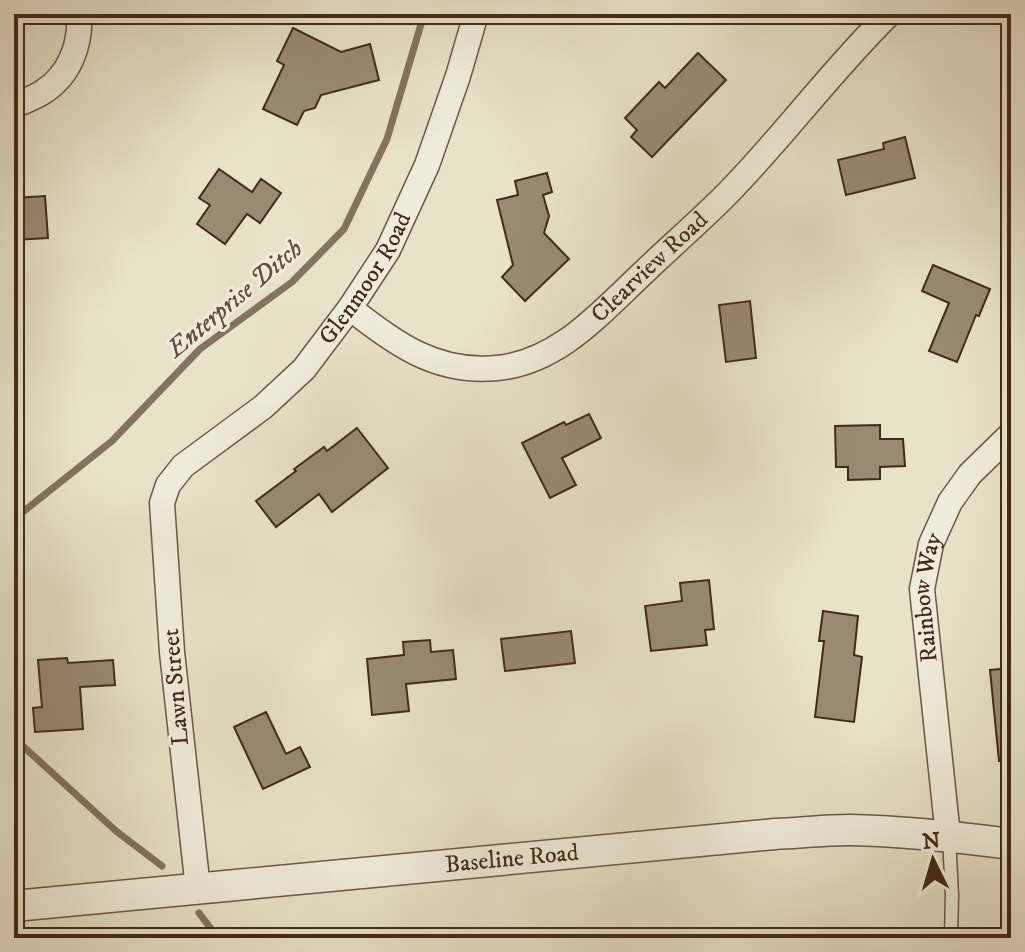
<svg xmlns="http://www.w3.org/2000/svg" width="1025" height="952" font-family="'IM FELL DW Pica',serif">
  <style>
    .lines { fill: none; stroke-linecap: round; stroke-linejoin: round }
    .stream { stroke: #84735e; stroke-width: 7 }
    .building { fill: #998a74; stroke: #432a19; stroke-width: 2 }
    .service-casing { stroke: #6c5845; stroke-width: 15 }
    .minor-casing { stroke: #6c5845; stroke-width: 27 }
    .tertiary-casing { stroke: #6c5845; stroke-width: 33 }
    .service { stroke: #f0ecdb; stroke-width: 12 }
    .minor { stroke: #f0ecdb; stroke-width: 24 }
    .tertiary { stroke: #f0ecdb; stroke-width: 30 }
    .labels { text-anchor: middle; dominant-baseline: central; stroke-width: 6; stroke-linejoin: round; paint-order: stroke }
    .street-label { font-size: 24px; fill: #432a19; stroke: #f0ecdb }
    .water-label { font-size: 26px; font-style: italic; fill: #644e3c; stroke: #f0ecdb }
  </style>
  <rect width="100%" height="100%" fill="#e8e2c8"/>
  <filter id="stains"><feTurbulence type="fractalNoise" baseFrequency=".0025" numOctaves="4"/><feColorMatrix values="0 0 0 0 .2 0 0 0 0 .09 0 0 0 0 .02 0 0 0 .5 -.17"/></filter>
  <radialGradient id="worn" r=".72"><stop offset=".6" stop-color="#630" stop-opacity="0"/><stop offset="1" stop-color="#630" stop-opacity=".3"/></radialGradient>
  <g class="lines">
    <!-- stream -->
    <g class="stream">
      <polyline points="14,519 112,441 200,349 292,282 344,229 387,139 424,14"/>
      <polyline points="14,738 116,831 162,866"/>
      <polyline points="199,913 218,938"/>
    </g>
  </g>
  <!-- building -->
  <g class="building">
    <polygon points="293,28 341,52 370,44 379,80 321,95 315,108 304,111 297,125 263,109 284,65 277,61"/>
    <polygon points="698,53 726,80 652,157 631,137 637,130 625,118 659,82 665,88"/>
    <polygon points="905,137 915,178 846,195 838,160 884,149 883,143"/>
    <polygon points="219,169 252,192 261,179 281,193 260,223 247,214 225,244 197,224 210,205 199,198"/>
    <polygon points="547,173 552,192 543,195 549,216 544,233 569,259 525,301 502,277 513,265 497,200 518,195 515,181"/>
    <polygon points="45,196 48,238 14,240 14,198"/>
    <polygon points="933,265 990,289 979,316 976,315 957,362 929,351 949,303 922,291"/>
    <polygon points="750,301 756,358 726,362 719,305"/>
    <polygon points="589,414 601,438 562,458 576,485 550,498 522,443 564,422 566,425"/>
    <polygon points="880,425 880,439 903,439 905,466 880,467 880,479 848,480 848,467 836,467 835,426"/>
    <polygon points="357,428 388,468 332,512 319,494 276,527 256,501 296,471 294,469 324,447 327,451"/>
    <polygon points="709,580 714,629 705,630 707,645 651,651 645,606 682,601 680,583"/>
    <polygon points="823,611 858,616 854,655 862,657 854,722 815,717 824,641 819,641"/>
    <polygon points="571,631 575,663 505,671 501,639"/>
    <polygon points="430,640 431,652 453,650 456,679 406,684 409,711 372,715 367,659 404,655 403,642"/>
    <polygon points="67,658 68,663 113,660 115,685 80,687 83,729 35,732 33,708 42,707 38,660"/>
    <polygon points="1011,668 1011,760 999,761 990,670"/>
    <polygon points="266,712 286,754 300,747 310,767 263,789 234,727"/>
  </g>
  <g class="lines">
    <!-- service casing -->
    <g class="service-casing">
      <polyline id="service" points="949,837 952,895 951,938"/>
    </g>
    <!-- minor casing -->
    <g class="minor-casing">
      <g id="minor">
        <path d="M14 106C24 101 34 98 43 92 70 75 81 44 79 14"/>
        <path id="s1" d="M350 308C395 344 437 374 497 368 559 362 600 313 642 274 670 247 699 222 726 195 783 137 831 71 889 14"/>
        <path id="s2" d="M948 836 922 589 931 544 950 502 970 474 1011 434"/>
        <path id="s3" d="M198 889 172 652 162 503 168 485 183 466 263 407 304 369 350 308 388 250 427 165 458 76 476 14"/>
      </g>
    </g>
    <!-- tertiary casing -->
    <g class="tertiary-casing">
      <g id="tertiary">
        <path id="s4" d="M14 906 775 834C800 833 825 830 850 830 904 831 957 837 1011 844"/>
      </g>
    </g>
    <!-- service -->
    <use href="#service" class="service"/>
    <!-- minor -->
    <use href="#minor" class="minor"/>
    <!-- tertiary -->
    <use href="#tertiary" class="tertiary"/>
  </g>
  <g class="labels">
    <!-- street labels -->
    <g class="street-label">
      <text stroke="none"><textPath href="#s1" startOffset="350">Clearview Road</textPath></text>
      <text stroke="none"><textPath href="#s3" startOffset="696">Glenmoor Road</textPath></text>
      <text stroke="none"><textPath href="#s2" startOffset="240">Rainbow Way</textPath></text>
      <text transform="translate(176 687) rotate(-95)">Lawn Street</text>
      <text stroke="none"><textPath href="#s4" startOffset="500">Baseline Road</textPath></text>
    </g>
    <!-- water labels -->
    <g class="water-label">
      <text transform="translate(235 299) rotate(-40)">Enterprise Ditch</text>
    </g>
  </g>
  <!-- margin -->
  <rect width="1025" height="952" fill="none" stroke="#e8e2c8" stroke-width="48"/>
  <rect x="16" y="16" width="993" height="920" fill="none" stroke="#432a19" stroke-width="4"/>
  <rect x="24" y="24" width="977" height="904" fill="none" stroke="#432a19" stroke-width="2"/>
  <!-- north arrow -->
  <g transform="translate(933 860) rotate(355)" stroke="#f0ecdb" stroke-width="6" paint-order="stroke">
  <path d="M0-6L14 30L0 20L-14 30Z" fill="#432a19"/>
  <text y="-12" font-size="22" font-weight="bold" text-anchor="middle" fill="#432a19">N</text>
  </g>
  <rect width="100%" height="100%" filter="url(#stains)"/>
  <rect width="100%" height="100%" fill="url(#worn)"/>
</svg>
